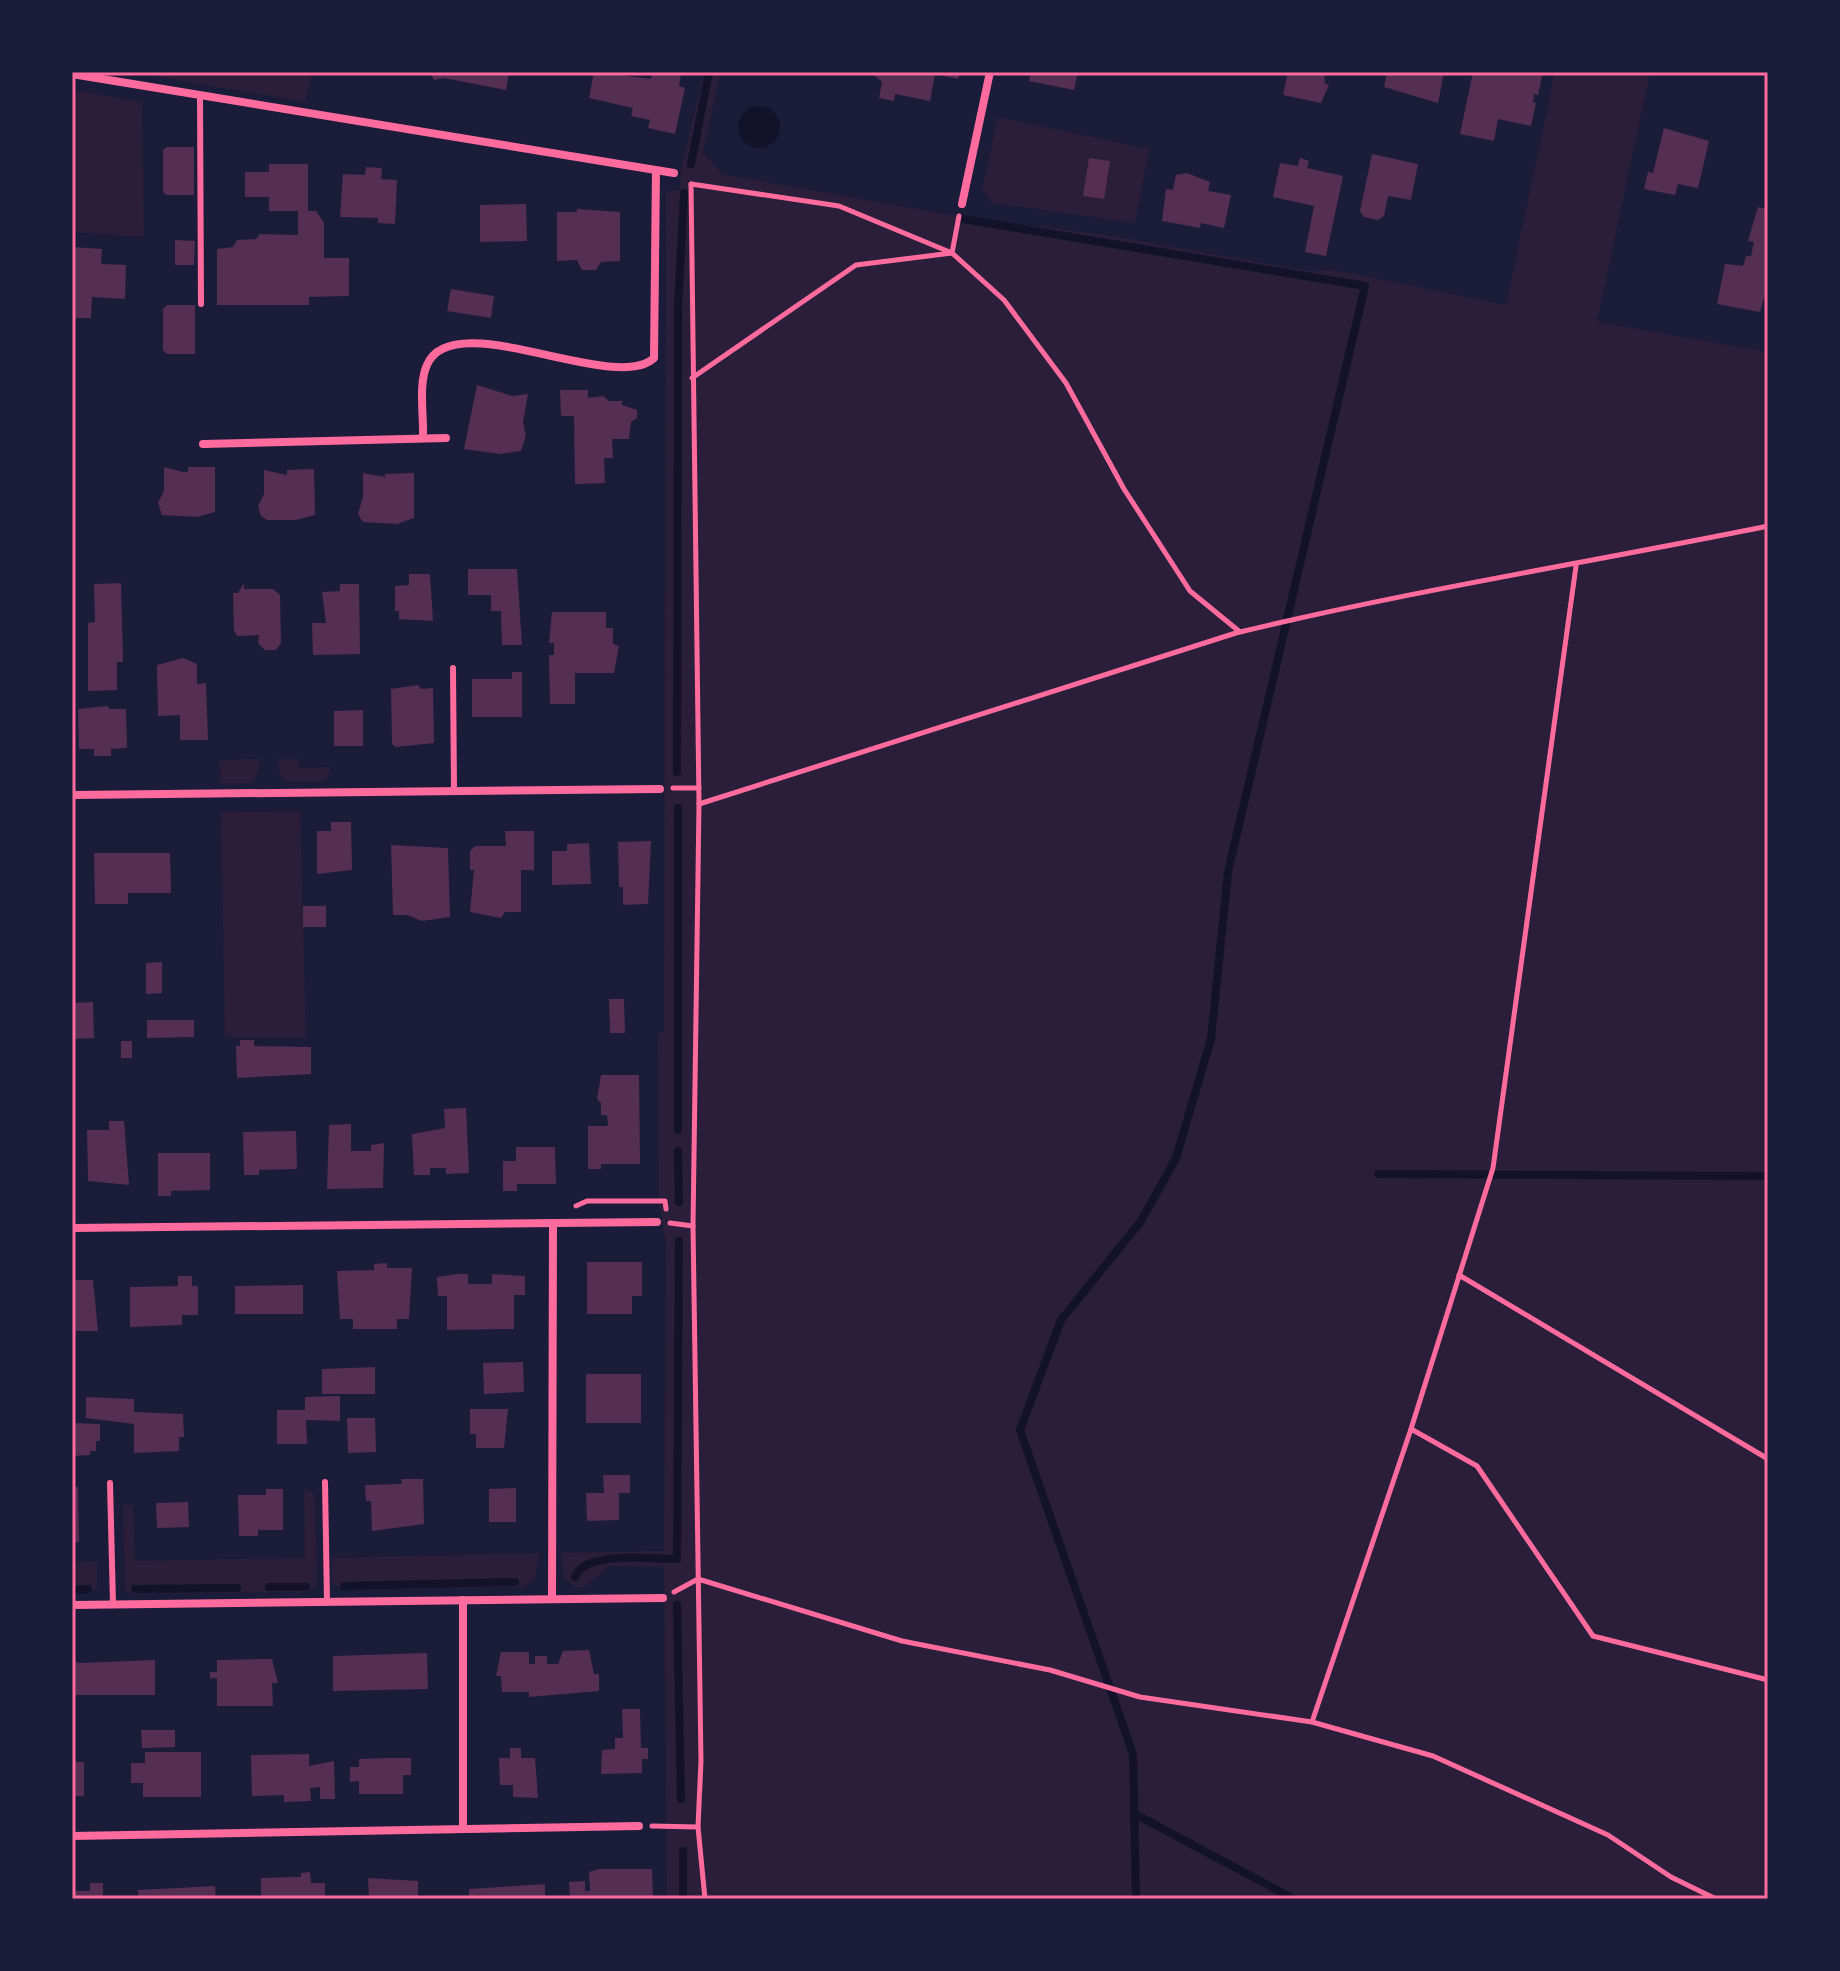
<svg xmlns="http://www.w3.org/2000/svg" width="1840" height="1971" font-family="Overpass,sans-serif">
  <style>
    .green { fill: #2a1e3b }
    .water { fill: #12122b }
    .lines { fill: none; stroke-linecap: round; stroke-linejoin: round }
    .stream { stroke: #12122b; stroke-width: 8 }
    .building { fill: #542f53 }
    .path { stroke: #ff6b9d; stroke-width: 5 }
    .service { stroke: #ff6b9d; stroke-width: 6 }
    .minor { stroke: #ff6b9d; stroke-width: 8 }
    .neatline { fill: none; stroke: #ff6b9d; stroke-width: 3 }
  </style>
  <rect width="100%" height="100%" fill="#1b1b3a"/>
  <!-- green -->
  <g class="green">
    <polygon points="130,72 312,72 305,102"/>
    <polygon points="704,72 720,72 703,153 722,174 945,214 1112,236 1314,272 1329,269 1506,305 1555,72 1650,72 1597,322 1768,352 1768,1899 667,1899 664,1567 609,1566 584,1587 575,1587 564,1578 561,1553 664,1551 666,1244 659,1203 658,1033 664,1032 666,191 680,190 681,170"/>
    <polygon points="72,90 142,102 144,237 72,232"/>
    <polygon points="998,117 1149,149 1135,223 992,203 982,189"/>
    <polygon points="259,759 259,770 252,783 221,783 219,760"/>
    <polygon points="278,759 298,759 298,768 331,767 326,781 286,781 279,773"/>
    <polygon points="300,811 306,1037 225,1037 221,812"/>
    <polygon points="304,1489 313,1493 315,1500 317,1585 308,1592 131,1594 125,1590 123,1505 133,1505 135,1561 305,1558"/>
    <polygon points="539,1553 535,1579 523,1587 343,1590 332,1583 332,1558"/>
    <polygon points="97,1561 97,1590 72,1595 72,1562"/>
  </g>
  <!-- water -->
  <circle class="water" cx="759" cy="127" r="21"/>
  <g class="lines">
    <!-- stream -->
    <g class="stream">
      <polyline points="691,164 709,72"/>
      <polyline points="963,219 1365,286 1228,872 1211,1039 1176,1158 1141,1221 1061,1320 1020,1430 1133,1754 1136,1899"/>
      <polyline points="677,772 678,308 684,193"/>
      <polyline points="678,808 678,1130"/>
      <polyline points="678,1151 679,1202"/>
      <polyline points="1378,1174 1768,1176"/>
      <path d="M575 1577C586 1550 650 1559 677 1559L679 1241"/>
      <polyline points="344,1586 515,1582"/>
      <polyline points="269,1587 306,1587"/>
      <polyline points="135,1589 237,1588"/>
      <polyline points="72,1590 88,1589"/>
      <polyline points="677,1605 681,1799"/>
      <polyline points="1135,1814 1294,1899"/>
      <polyline points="683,1851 683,1899"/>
    </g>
  </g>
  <!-- building -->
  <g class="building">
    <polygon points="430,72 509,72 506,90 444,78 434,80"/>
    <polygon points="594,72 651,79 652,72 681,74 679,86 685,88 675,134 648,128 650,120 631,116 633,108 589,98"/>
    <polygon points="871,72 960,72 958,79 935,74 930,101 895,94 894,101 879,98 882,82"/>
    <polygon points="1031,72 1078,72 1074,90 1029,81"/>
    <polygon points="1288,72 1324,72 1325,84 1329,85 1321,103 1283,95"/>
    <polygon points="1387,72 1444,72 1438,103 1384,87"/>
    <polygon points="1473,72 1543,72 1538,95 1534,94 1533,102 1536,103 1531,126 1498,119 1494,141 1460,134"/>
    <polygon points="1664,128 1709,141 1698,188 1678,184 1675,195 1644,189 1648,172 1653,173"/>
    <polygon points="167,147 194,147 194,195 167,195 163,192 163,150"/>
    <polygon points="1372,154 1418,164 1411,200 1388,196 1384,216 1378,220 1364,217 1360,211"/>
    <polygon points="1089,158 1110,161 1104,199 1083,196"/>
    <polygon points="1300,158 1309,161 1307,168 1343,176 1326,256 1305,252 1314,206 1273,197 1280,163 1298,166"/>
    <polygon points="269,164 308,164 308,211 316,211 324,223 324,258 349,258 349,296 309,297 309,305 217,305 217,249 233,247 237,240 256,239 260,234 298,235 298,211 269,211 269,197 245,197 245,172 269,172"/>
    <polygon points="366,167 382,168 381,179 397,180 395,224 378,223 378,218 340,217 343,174 365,175"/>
    <polygon points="1187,173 1210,182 1208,191 1231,195 1224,228 1201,223 1200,228 1162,221 1166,189 1173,190 1176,175"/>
    <polygon points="526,204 527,241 480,242 480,205"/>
    <polygon points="1758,207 1768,209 1768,284 1760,312 1717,304 1725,264 1743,266 1746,256 1751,256 1754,242 1748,241"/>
    <polygon points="577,209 620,212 620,261 601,262 596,270 582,270 577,260 557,261 557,212 577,212"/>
    <polygon points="175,240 195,241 194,265 175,265"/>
    <polygon points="72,247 102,249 101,264 126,265 125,299 92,297 91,318 72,318"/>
    <polygon points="451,289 494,296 491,318 447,311"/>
    <polygon points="167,305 195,305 195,354 167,354 163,350 163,309"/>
    <polygon points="477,385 512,396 528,394 523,422 526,435 521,451 500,454 464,449"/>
    <polygon points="560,390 588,390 588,398 603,396 609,401 622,401 622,405 637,410 637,418 631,422 629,439 612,439 613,458 604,458 605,483 575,484 574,416 561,416"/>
    <polygon points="164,467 183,472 188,472 188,467 215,467 215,512 197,517 162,515 158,503 164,491"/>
    <polygon points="314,469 315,515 296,520 267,520 261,516 258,506 264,494 264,470 287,475 287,470"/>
    <polygon points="363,473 385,477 385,474 414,473 414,518 397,524 363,522 358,514 363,497"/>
    <polygon points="468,569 517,569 522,645 502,645 501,611 491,611 491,595 468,595"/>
    <polygon points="409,574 430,574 433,621 399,619 399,611 395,611 395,586 409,585"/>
    <polygon points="121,583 123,662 117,662 117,690 88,691 88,623 95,622 94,584"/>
    <polygon points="244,583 244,589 273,589 280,595 281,643 276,650 265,650 258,643 259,635 237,636 234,631 233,593 238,593"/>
    <polygon points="340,584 359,584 360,654 313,655 312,623 326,623 322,592 340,591"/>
    <polygon points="552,612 606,612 606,628 613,628 613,644 619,646 614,673 575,673 575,704 550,704 549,655 554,655 554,643 549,643"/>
    <polygon points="183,658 197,664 197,684 206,683 208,740 180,740 180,715 158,716 157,665"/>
    <polygon points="512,672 522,672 522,717 472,717 472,679 512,679"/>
    <polygon points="418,685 421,689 433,688 434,743 396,747 392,744 391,689"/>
    <polygon points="108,706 109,709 126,709 127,748 111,749 111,756 94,756 94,749 79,749 78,709"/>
    <polygon points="363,710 363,746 334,746 334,711"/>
    <polygon points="331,822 351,822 352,870 317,874 317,831 331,831"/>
    <polygon points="505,831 534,831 534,870 521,870 521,912 505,912 501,918 470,912 474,870 470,870 470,851 475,846 506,846"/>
    <polygon points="651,841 648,904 623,905 623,887 619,887 618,842"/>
    <polygon points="589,843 591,884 552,885 552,851 567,851 567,844"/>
    <polygon points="391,845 448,848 450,917 422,921 407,915 393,915"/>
    <polygon points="94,853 170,853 171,893 128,893 128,904 95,904"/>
    <rect x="303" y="906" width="23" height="21"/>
    <polygon points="162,962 162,993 146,994 146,963"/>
    <polygon points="609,999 624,999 625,1033 610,1033"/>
    <polygon points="93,1002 94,1038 72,1039 72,1003"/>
    <polygon points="147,1020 194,1020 194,1037 147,1038"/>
    <polygon points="240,1040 254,1040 254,1046 311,1047 311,1074 237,1078 236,1046 240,1046"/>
    <rect x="121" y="1041" width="11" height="17"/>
    <polygon points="601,1075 639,1075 640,1164 601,1164 601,1169 588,1169 588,1126 608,1126 607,1115 601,1115 601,1103 597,1099"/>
    <polygon points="466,1108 469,1173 446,1174 446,1168 430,1168 430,1175 414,1175 412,1134 445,1128 444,1109"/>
    <polygon points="109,1121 124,1121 129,1185 88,1181 87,1130 109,1130"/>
    <polygon points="351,1124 351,1151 371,1151 371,1145 384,1143 383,1188 327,1189 329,1125"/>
    <polygon points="296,1131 297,1169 259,1170 259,1175 244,1175 243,1132"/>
    <polygon points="516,1147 555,1147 556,1184 517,1184 517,1191 503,1191 503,1161 516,1161"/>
    <polygon points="158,1153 210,1153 210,1190 171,1191 171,1196 158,1196"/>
    <polygon points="587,1262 642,1262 642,1296 632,1296 632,1314 587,1314"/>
    <polygon points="387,1263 387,1268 412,1268 409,1319 397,1319 397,1329 353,1329 353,1319 340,1319 337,1271 374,1270 374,1264"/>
    <polygon points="458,1274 468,1274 468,1284 492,1284 492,1274 525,1276 525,1295 514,1295 514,1329 447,1330 447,1296 438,1296 437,1277"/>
    <polygon points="178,1276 192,1276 192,1286 198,1286 198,1315 182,1315 182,1325 130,1327 130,1287 178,1286"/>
    <polygon points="72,1280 93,1280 98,1331 72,1331"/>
    <polygon points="303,1285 303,1314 235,1314 235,1286"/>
    <polygon points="523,1362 524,1392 484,1394 483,1363"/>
    <polygon points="375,1367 375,1394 322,1394 322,1369"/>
    <rect x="586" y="1374" width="55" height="49"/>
    <polygon points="340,1396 340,1421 306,1420 307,1444 277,1444 277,1410 305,1410 305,1397"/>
    <polygon points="86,1397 134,1399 134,1412 183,1414 184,1437 179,1437 179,1451 134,1453 134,1424 86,1418"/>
    <polygon points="470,1409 508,1409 504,1448 476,1448 476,1434 470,1434"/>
    <polygon points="347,1418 375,1418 376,1452 348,1453"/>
    <polygon points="72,1423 100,1424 100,1441 96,1441 96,1451 90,1451 90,1455 72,1456"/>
    <polygon points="603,1475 630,1475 630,1493 619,1493 619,1520 587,1521 586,1493 604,1493"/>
    <polygon points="401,1479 423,1479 424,1524 372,1531 371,1501 366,1501 365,1485 402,1484"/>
    <polygon points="72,1487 78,1487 79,1542 72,1542"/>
    <polygon points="516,1488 516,1522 489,1522 489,1489"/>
    <polygon points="266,1489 283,1489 283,1530 258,1530 258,1536 239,1536 238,1495 266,1495"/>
    <polygon points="188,1502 189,1527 157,1528 156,1503"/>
    <polygon points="589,1650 594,1674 599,1674 599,1691 529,1697 529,1692 502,1692 501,1676 496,1676 501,1652 529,1652 529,1664 535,1664 535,1656 547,1656 547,1664 558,1664 563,1651"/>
    <polygon points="427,1653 428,1689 333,1691 333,1656"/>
    <polygon points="272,1659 278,1683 272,1683 273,1706 217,1706 217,1678 210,1678 210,1672 217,1672 217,1660"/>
    <polygon points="72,1660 79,1663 155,1660 155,1695 72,1695"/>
    <polygon points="622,1709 640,1709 641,1748 648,1748 648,1759 642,1759 642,1773 601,1774 602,1750 615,1749 615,1738 623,1738"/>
    <polygon points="141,1730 175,1730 175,1747 142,1748"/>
    <polygon points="510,1748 521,1748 521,1758 535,1758 538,1798 513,1797 513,1785 500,1785 499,1758 510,1758"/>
    <polygon points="145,1752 201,1752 201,1797 143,1797 143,1783 131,1783 131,1763 145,1763"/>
    <polygon points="309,1754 309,1766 334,1761 335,1799 320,1799 320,1787 310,1788 311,1801 284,1802 284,1795 252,1796 251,1755"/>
    <polygon points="385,1758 411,1758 411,1775 403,1775 403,1794 359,1794 359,1781 350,1782 350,1767 359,1767 359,1759"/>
    <rect x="72" y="1762" width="12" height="34"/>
    <polygon points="599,1869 652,1869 653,1899 570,1899 569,1882 585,1881 585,1891 590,1891 589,1872"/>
    <polygon points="310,1872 311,1883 325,1883 325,1899 261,1899 261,1878 301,1877 301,1873"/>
    <polygon points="368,1878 418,1881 418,1899 369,1899"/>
    <polygon points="90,1883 103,1883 103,1899 72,1899 72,1891 90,1891"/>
    <polygon points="545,1884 545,1899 469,1899 469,1889"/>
    <polygon points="215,1886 216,1899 139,1899 138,1890"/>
  </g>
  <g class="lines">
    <!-- path -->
    <g class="path">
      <polyline points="691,184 699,804 693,1226 701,1761 698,1827 705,1899"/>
      <path d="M691 184 839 206 952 253 1004 300 1066 383 1124 489 1190 591 1240 632C1414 590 1592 562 1768 526"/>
      <polyline points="692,378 856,265 952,253 959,216"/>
      <polyline points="673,788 699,788"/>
      <polyline points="699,804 1239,632"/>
      <polyline points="576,1206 587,1201 665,1201 666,1209"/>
      <polyline points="670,1223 693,1226"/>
      <polyline points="1459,1275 1768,1459"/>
      <polyline points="1411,1429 1493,1168 1576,566"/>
      <polyline points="674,1592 698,1579 902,1641 1050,1670 1140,1697 1312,1722 1411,1429 1477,1466 1593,1636 1768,1680"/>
      <polyline points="1312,1722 1433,1756 1608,1835 1671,1877 1716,1899"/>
      <polyline points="652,1826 698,1827"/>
    </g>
    <!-- service -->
    <g class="service">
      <polyline points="200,95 201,304"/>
      <polyline points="453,668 454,791"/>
      <polyline points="325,1482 327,1601"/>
      <polyline points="110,1483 113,1604"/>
    </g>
    <!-- minor -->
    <g class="minor">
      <polyline points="72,74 674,173"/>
      <polyline points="962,204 990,72"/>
      <path d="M423 438C424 417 418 384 427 365 453 304 615 395 654 358L656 170"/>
      <polyline points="203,444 446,438"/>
      <polyline points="72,795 660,789"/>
      <polyline points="72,1228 657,1222"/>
      <polyline points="552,1598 553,1223"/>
      <polyline points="463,1600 463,1829"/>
      <polyline points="72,1605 663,1598"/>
      <polyline points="72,1836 639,1826"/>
    </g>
  </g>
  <!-- border -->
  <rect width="1840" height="1971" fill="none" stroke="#1b1b3a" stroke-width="148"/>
  <rect x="74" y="74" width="1692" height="1823" class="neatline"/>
</svg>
